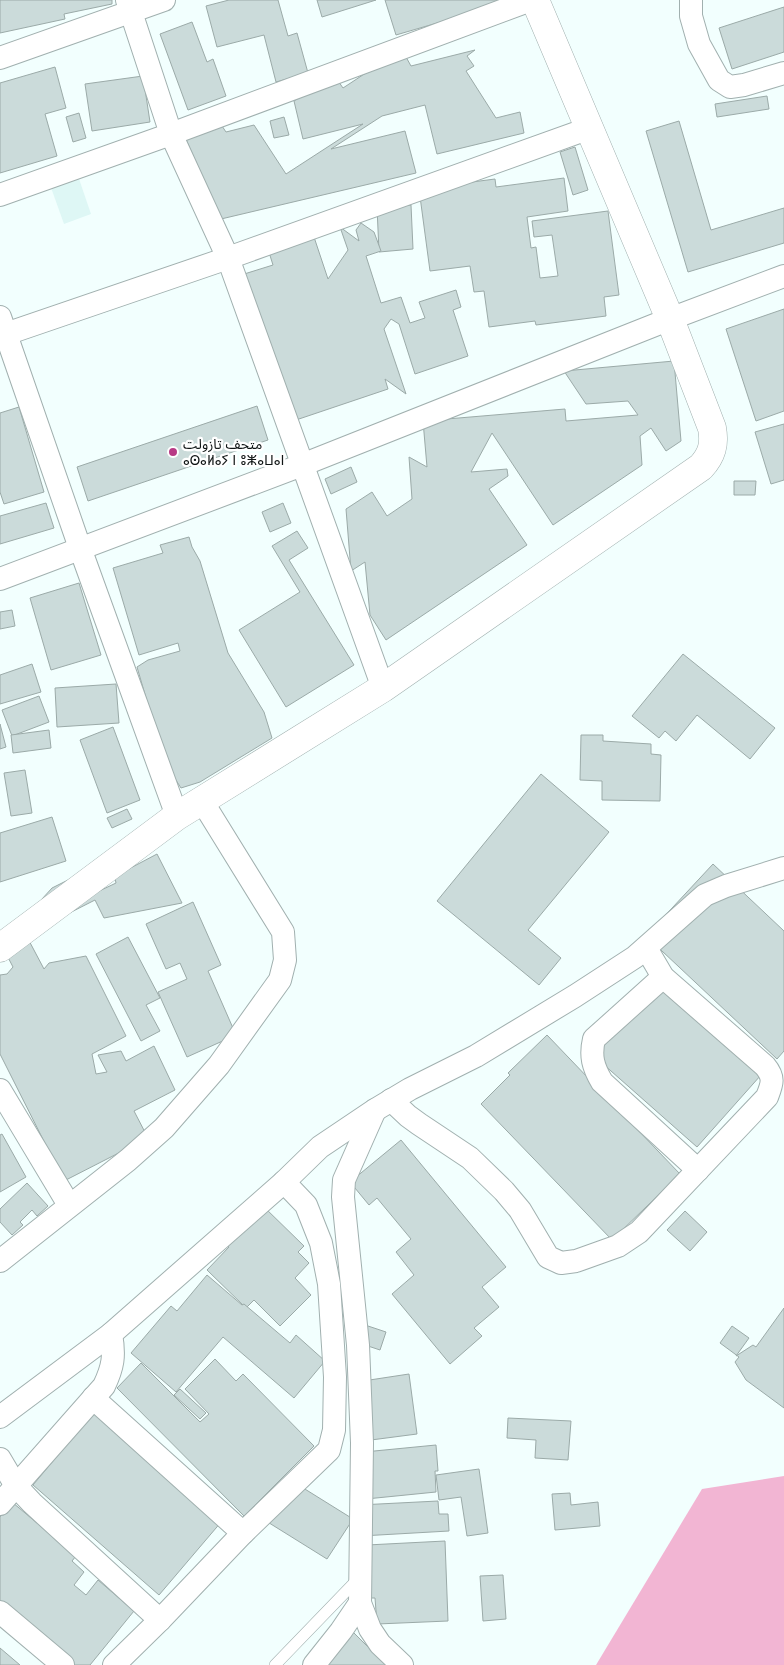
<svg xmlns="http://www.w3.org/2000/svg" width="784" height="1665" font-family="Helvetica,'Noto Sans Arabic','Noto Sans Tifinagh',sans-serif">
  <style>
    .built { fill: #def7f5 }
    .green { fill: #f2b5d3 }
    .building { fill: #cbdbda; stroke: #9baaa8 }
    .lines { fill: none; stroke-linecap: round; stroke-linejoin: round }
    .lane-casing { stroke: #a1b0af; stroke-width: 12 }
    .street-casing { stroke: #a1b0af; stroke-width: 24 }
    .secondary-casing { stroke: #a1b0af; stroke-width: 29 }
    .lane { stroke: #fff; stroke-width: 11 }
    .street { stroke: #fff; stroke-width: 22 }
    .secondary { stroke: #fff; stroke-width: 28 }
    .poi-dot { fill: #b83985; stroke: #fff; stroke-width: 2 }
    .labels { text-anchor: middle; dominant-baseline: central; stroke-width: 4.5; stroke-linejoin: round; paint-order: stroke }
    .poi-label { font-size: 14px; fill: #101515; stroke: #fff; text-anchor: start }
  </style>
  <rect width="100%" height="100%" fill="#f2fffe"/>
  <!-- built -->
  <polygon class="built" points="77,173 91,214 64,224 49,182"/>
  <!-- green -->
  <polygon class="green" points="784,1476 784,1665 596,1665 702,1489"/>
  <!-- building -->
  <g class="building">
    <polygon points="0,0 112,0 112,4 64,14 65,19 0,33"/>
    <polygon points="229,0 278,0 288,36 297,33 308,73 276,82 264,35 217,47 206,6"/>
    <polygon points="317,0 376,0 322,17"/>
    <polygon points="385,0 516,0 396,35"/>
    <polygon points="784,7 784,52 732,69 719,28"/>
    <polygon points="192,22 207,62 213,59 226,96 188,110 160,34"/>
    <polygon points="475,50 467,56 474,66 466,71 496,118 520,112 524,133 437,154 425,105 382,116 331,149 405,131 416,173 221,219 184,135 222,126 226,132 254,125 286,174 363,124 303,139 294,101 334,75 343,88 381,63 406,57 411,66"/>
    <polygon points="55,67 66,108 45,114 57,156 0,173 0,83"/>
    <polygon points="143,76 150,122 92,131 85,84"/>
    <polygon points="767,96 769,109 717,117 715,104"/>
    <polygon points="79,113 86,138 73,142 66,117"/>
    <polygon points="284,117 289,135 274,138 270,121"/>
    <polygon points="679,121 711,230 784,208 784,243 688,272 646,131"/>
    <polygon points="575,147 588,190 573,195 560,152"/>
    <polygon points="564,178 568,211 527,217 531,248 536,247 540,278 558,276 552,235 534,237 532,221 608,211 619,295 604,297 606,316 536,325 535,321 489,327 484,291 474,292 470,266 430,271 419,189 495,179 496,187"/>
    <polygon points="411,205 413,249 379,252 377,207"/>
    <polygon points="361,223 374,232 381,251 366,256 381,303 401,297 410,323 425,318 419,302 456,290 461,307 453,310 468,356 415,374 399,324 391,319 384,329 406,394 385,379 388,389 290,422 241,275 273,265 267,246 312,231 328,279 348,250 340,227 359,241 356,230"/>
    <polygon points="784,309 784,411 756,421 726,329"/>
    <polygon points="674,361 681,441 666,451 651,428 640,436 642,465 553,525 492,433 471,472 507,469 508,476 489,489 527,545 386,640 370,615 365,562 351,571 346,509 372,492 387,516 412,499 409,457 427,467 423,421 565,409 566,421 638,415 628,401 586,404 564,371"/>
    <polygon points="257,406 268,440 88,501 77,467"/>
    <polygon points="19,407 44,492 4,504 0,492 0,413"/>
    <polygon points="784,424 784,480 771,484 755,432"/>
    <polygon points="351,467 357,482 331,494 325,479"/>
    <polygon points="734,481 756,481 755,495 734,495"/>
    <polygon points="46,503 54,528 0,544 0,516"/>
    <polygon points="283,503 291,523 270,532 262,512"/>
    <polygon points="297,531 308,548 289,560 354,665 286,707 239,630 300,592 272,546"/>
    <polygon points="189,537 192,547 200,561 228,653 264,712 272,738 200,782 181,788 165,763 137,667 148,660 180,651 178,643 139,655 113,568 163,553 160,545"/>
    <polygon points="79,583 101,655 51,670 30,598"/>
    <polygon points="12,610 15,626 0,629 0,612"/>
    <polygon points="683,654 775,728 750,759 697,715 676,741 665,731 659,738 632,716"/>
    <polygon points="32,664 41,692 0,704 0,675"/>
    <polygon points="116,684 119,723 57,727 55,688"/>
    <polygon points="39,696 49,722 12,736 2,710"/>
    <polygon points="0,724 6,747 0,749"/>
    <polygon points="113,727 140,800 107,813 80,740"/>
    <polygon points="49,730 51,748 13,753 11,735"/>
    <polygon points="581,735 603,735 603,741 651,744 651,754 661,755 660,801 602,800 602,781 580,780"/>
    <polygon points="25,770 32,813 11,816 4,773"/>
    <polygon points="541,774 609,832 528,930 561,958 539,985 437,901"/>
    <polygon points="127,809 132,819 112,828 107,818"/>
    <polygon points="52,817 66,861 0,882 0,833"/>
    <polygon points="157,854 182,903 104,918 95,900 26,935 44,969 49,963 86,956 126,1036 92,1054 96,1074 107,1072 98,1055 121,1051 126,1061 154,1046 175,1090 134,1111 148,1138 64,1181 0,1054 0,975 7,974 13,967 1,944 52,888 84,872 95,893 116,883 111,860 123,872"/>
    <polygon points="713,864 784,931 784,1051 777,1059 646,936"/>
    <polygon points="193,902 221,965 208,971 236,1035 187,1057 158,992 187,979 180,963 166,969 146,924"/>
    <polygon points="128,937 160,998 146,1005 160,1031 141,1041 96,954"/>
    <polygon points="652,979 761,1075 697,1147 594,1056"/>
    <polygon points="547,1035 680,1174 612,1240 481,1104 510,1075 508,1073"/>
    <polygon points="2,1134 26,1177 0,1192 0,1135"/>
    <polygon points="401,1140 506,1267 482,1287 499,1307 474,1328 482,1336 450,1364 392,1294 414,1275 396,1252 411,1239 377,1198 369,1205 350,1182"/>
    <polygon points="27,1183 48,1206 37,1216 32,1210 20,1222 23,1225 12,1235 0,1222 0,1209"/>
    <polygon points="263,1206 304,1246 298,1252 309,1263 295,1278 311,1295 280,1326 254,1300 246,1308 207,1270 229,1247 226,1244"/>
    <polygon points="685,1211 707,1232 690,1251 667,1230"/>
    <polygon points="207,1275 242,1305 244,1304 290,1343 296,1335 325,1361 294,1398 223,1337 176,1392 131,1353 171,1306 177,1311"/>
    <polygon points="784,1308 784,1408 746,1380 735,1362 739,1357 720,1343 732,1326 749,1338 736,1356 753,1345 756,1347"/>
    <polygon points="362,1324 386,1332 380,1350 356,1342"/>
    <polygon points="215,1359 236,1381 243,1374 314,1446 244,1516 117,1388 141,1363 200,1422 209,1414 185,1389"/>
    <polygon points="409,1374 417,1434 371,1440 363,1381"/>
    <polygon points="180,1389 206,1413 200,1419 174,1395"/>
    <polygon points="91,1407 222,1521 159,1595 33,1485 63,1449"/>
    <polygon points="508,1418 571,1421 568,1460 535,1458 536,1440 507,1438"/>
    <polygon points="436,1445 438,1471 435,1471 436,1492 356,1500 364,1452"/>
    <polygon points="479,1469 488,1533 467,1536 461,1497 439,1500 436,1475"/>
    <polygon points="292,1481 353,1519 327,1559 266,1521"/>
    <polygon points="570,1493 571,1505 598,1502 600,1526 555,1530 552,1494"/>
    <polygon points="438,1501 439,1514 448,1514 449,1531 361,1536 359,1505"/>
    <polygon points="12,1502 76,1556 72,1561 84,1572 74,1585 86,1595 98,1580 134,1611 90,1665 61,1665 0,1614 0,1517"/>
    <polygon points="445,1541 448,1621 377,1624 375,1598 369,1598 367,1545"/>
    <polygon points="503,1575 506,1619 483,1621 480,1576"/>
    <polygon points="348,1627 386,1665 312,1665"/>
    <polygon points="0,1648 20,1665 0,1665"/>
  </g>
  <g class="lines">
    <!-- lane casing -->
    <g class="lane-casing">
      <polyline id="lane" points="275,1665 359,1578"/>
    </g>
    <!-- street casing -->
    <g class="street-casing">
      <g id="street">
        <polyline points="127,0 171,134 228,258 383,688"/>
        <polyline points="691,0 691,16 699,44 719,80 730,87 744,85 784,73"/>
        <polyline points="0,58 164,0"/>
        <polyline points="0,195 171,134 531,0"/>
        <polyline points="0,317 80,548 177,816"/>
        <polyline points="0,336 228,258 590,128"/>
        <polyline points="0,579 302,465 670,319 784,276"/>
        <path d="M663 977 594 1039C590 1056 593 1067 602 1082L698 1170"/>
        <polyline points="0,1090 69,1205"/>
        <path d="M391 1100 408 1116 419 1124 470 1158 504 1191 520 1210 548 1257 561 1263 576 1261 618 1246 639 1232 767 1097C772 1084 775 1078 765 1066L663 977 646 948"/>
        <polyline points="0,1261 128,1160 164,1128 219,1065 280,980 285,960 283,932 202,801"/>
        <polyline points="93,1398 243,1533"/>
        <polyline points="0,1417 111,1334 284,1182 320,1147 375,1110 410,1089 476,1056 575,996 635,957 705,895 726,886 784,868"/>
        <polyline points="0,1459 16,1486 32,1503 160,1620"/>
        <path d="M0 1504 104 1386C113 1367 115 1356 111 1334"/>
        <polyline points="360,1603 370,1629 380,1644 402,1665"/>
        <polyline points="0,1612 63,1665"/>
        <polyline points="114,1665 160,1620 243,1533 329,1450 334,1430 335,1377 329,1284 321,1243 306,1205 284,1182"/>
        <polyline points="314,1665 341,1631 360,1603 362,1443 358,1345 343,1197 344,1180 375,1110"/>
      </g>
    </g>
    <!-- secondary casing -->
    <g class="secondary-casing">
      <path id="secondary" d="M0 948 177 816 383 688 701 467C712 455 715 444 712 428L670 319 535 0"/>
    </g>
    <!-- lane -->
    <use href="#lane" class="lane"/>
    <!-- street -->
    <use href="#street" class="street"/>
    <!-- secondary -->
    <use href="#secondary" class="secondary"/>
  </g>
  <!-- markers -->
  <circle class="poi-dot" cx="173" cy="452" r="5"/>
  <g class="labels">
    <!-- poi labels -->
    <g class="poi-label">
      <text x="183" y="444">متحف تازولت<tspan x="183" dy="16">ⴰⵙⴰⵍⴰⵢ ⵏ ⵓⵥⴰⵡⴰⵏ</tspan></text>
    </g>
  </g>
</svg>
